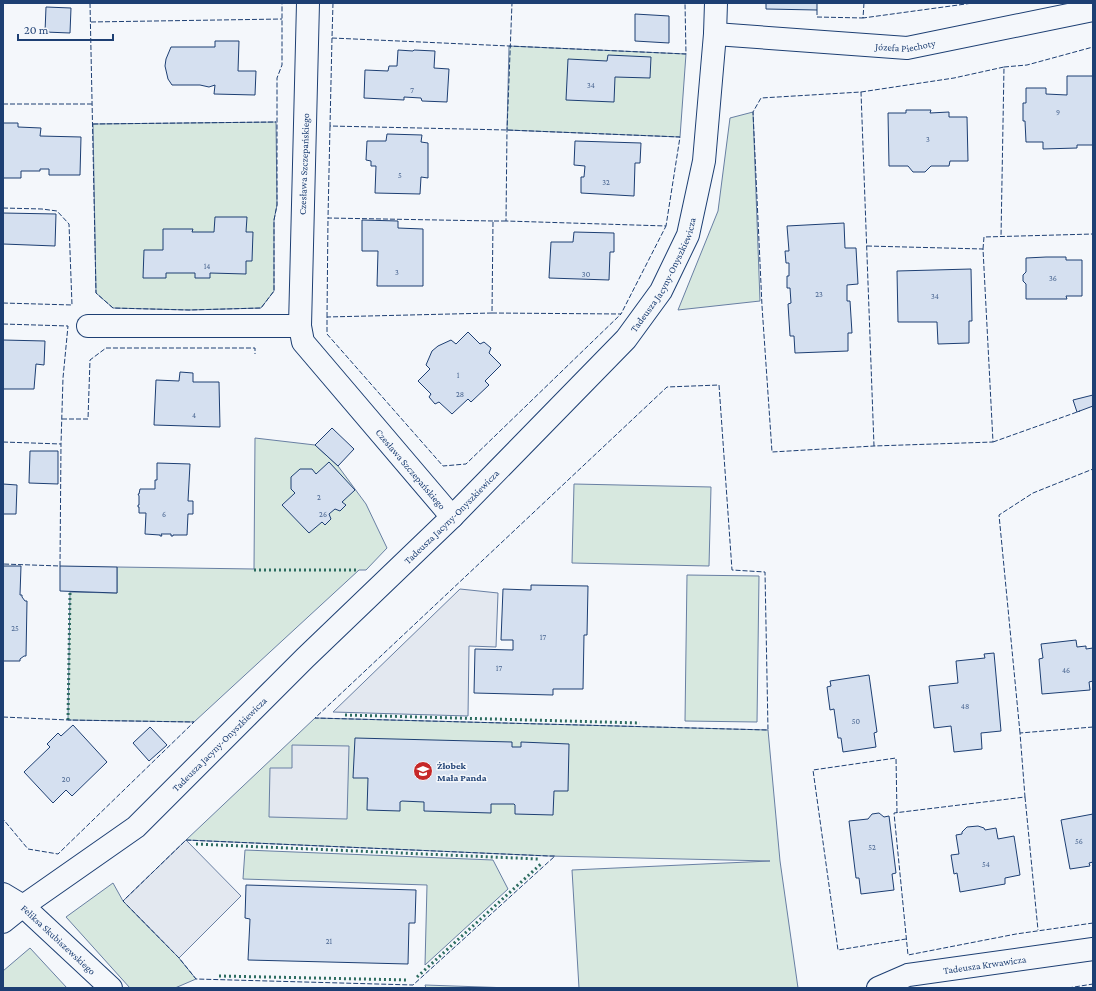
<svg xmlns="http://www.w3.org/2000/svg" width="1096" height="991" font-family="'Crimson Pro',serif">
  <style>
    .green { fill: #d7e8df; stroke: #687fa3 }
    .parking { fill: #e3e8f0; stroke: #687fa3 }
    .building { fill: #d5e0f0; stroke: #1d3f73 }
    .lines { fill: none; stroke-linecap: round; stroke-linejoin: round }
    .street-casing { stroke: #1d3f73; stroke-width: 24 }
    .street { stroke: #f4f7fb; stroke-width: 22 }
    .hedge { stroke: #2c6c60; stroke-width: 3; stroke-dasharray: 2 3; stroke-linecap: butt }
    .fence { stroke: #1d3f73; stroke-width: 1; stroke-dasharray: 5 2; stroke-linecap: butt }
    .labels { text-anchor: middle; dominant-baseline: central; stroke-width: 3; stroke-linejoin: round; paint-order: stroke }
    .number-label { font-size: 8px; fill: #4b6792 }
    .street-label { font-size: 10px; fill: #1d3f73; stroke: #f4f7fb }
    .poi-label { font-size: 10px; font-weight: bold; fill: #1d3f73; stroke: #f4f7fb; text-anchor: start }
  </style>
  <rect width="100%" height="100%" fill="#f4f7fb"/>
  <!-- green -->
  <g class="green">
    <polygon points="509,46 686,54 680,137 507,130"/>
    <polygon points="753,112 760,301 678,310 718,211 730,118"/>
    <polygon points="276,122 277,205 274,220 274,291 261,308 189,310 113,308 96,293 93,124"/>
    <polygon points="255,438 315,445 338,466 366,504 387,548 366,570 359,570 194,722 68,720 70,592 117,593 117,567 254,569"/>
    <polygon points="574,484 711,487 709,566 572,563"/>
    <polygon points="687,575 759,576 757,722 685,721"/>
    <polygon points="315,718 768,730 780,861 798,988 579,988 572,870 770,861 549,856 186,840"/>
    <polygon points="245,850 493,860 508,889 425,965 427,885 243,879"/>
    <polygon points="113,883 123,901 179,958 196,979 175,988 130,988 66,917"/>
    <polygon points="30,948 67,988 3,988 3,971"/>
    <polygon points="425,985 511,988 426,988"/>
  </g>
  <!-- parking -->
  <g class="parking">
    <polygon points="460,589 498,593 496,647 469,646 468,716 333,712"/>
    <polygon points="292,745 349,746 347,819 269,817 270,768 292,768"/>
    <polygon points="186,840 241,896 179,958 123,901"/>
  </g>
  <!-- building -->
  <g class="building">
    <polygon points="766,3 817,3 817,10 766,9"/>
    <polygon points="46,7 71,8 70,33 45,32"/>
    <polygon points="635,14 669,16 669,43 635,41"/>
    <polygon points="215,41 239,41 238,71 256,71 255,95 214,94 215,85 209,87 200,85 172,85 168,79 165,66 166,59 171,47 215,47"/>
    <polygon points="398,50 413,51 414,50 435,51 434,68 449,69 447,102 422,101 421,98 404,97 404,100 364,98 365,70 388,71 389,66 397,66"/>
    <polygon points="608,55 651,57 650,78 615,77 614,102 566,100 568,59 607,61"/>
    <polygon points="1067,76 1093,76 1093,145 1077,145 1077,148 1043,149 1043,142 1026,142 1025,121 1023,121 1023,103 1026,103 1026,88 1046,88 1046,94 1067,95"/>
    <polygon points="906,110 931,110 930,113 949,112 949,117 967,117 968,161 950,161 949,166 931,166 925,172 913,172 908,166 889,166 888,113 906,113"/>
    <polygon points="3,123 18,123 18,127 41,128 40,136 81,137 80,175 49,175 49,169 40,169 40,171 21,171 21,178 3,178"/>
    <polygon points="387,134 422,135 421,142 428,143 428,178 421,177 420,194 375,193 376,166 371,166 371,161 366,160 367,141 386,141"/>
    <polygon points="575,141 641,143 640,163 635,163 634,196 581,193 581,177 584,177 585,166 574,165"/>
    <polygon points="3,213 56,214 55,246 3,244"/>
    <polygon points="215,217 247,217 246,232 253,232 252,261 246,261 246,274 210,273 210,278 195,278 195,273 166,273 166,278 143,278 144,250 163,250 163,229 193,229 192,232 214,232"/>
    <polygon points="362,220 398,221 398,228 423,229 423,286 377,286 378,251 362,251"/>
    <polygon points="844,223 845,248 856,248 858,284 847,285 847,301 850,301 852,333 848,333 848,351 795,353 794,336 790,336 788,304 791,303 790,288 787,288 787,276 789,276 789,263 786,263 785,251 789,251 787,226"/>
    <polygon points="574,232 614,233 614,252 610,252 609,280 549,278 551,242 573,242"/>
    <polygon points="1046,257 1066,257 1066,260 1082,260 1082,296 1066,296 1067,299 1026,299 1026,284 1023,281 1023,275 1026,272 1026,258"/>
    <polygon points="971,269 972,321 969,321 969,343 938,344 937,322 898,322 897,271"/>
    <polygon points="468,332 480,344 484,342 491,348 489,353 501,365 485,381 489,385 471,402 468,399 452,414 439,402 435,404 429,397 431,394 418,381 430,369 426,365 432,351 438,346 451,340 456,344"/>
    <polygon points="3,340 45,341 44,365 36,364 34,389 3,389"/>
    <polygon points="180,372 193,373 193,382 219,382 220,427 154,425 156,380 179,381"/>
    <polygon points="1093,395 1093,406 1077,412 1073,400"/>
    <polygon points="332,428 354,449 338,466 315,445"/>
    <polygon points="30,451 58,451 58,484 29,483"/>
    <polygon points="329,462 355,490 342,502 346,505 340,511 335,509 329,514 331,519 325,525 322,522 309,533 282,505 295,493 291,489 291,477 300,469 312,469 316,474"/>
    <polygon points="157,463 190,464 188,501 193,501 193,514 188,514 187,535 173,535 173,536 171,536 171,534 161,534 162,536 160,536 160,535 145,534 146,513 139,513 139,507 138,507 138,505 139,505 139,496 138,494 139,494 140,489 155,489 155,480 157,480"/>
    <polygon points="3,484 17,485 16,514 3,514"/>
    <polygon points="3,566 21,566 20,595 22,595 22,597 25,601 27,601 26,656 24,656 20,659 20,661 3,661"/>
    <polygon points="60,566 117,567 117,593 60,591"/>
    <polygon points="531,585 588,586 587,635 584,635 583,689 553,689 553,695 474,693 475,649 513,650 513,640 501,640 503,589 531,590"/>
    <polygon points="1076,640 1077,647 1086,646 1086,649 1093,648 1093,681 1089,682 1090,690 1042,694 1039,659 1043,658 1041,644"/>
    <polygon points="994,653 1001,731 981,733 982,749 954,752 951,726 934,728 929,686 958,683 956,661 985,658 984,654"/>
    <polygon points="869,675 877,732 874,733 876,747 843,752 841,738 838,738 834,709 830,710 827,687 831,686 830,681"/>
    <polygon points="73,725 107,762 72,796 66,790 53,803 24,772 50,747 47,744 58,733 61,736"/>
    <polygon points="150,727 167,745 149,761 133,743"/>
    <polygon points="355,738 512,742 512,747 521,747 521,742 569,744 568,791 554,791 553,815 515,814 515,805 514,804 491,804 491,813 424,811 424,802 402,801 400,802 400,811 367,810 368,778 353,778"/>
    <polygon points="879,813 884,817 889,816 896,873 892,874 894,890 861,894 859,878 856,878 849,821 868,819 872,814"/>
    <polygon points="1093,814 1093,862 1089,863 1090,866 1070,869 1061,820"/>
    <polygon points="978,826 984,828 985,830 996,828 998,839 1014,836 1020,875 1005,878 1005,884 960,892 957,873 954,874 951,855 959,854 956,835 962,834 962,832 967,827"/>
    <polygon points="246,885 416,890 415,923 409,923 408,964 248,960 250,919 245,918"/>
  </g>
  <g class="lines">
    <!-- street casing -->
    <g class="street-casing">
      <g id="street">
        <path id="s1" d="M308 3 300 326 303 342 452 517"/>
        <path id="s2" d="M715 34 907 48 1093 10"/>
        <polyline points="88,326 300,326"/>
        <path id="s3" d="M3 894 23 906 111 988"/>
        <path id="s4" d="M3 922 23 906 136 827 305 658 452 517 626 339 661 291 688 235 704 161 715 34 716 3"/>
        <path id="s5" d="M878 988 908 975 1093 949"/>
      </g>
    </g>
    <!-- street -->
    <use href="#street" class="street"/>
    <!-- hedge -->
    <g class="hedge">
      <polyline points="254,570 359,570"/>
      <polyline points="345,715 640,723"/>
      <polyline points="68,720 70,592"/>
      <polyline points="196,844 538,859"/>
      <polyline points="219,976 409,980"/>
      <polyline points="417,977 542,863"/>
    </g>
    <!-- fence -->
    <g class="fence">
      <polyline points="90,3 96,293 113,308 189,310 261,308 274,291 274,220 277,205 277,78 282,65 282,3"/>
      <polyline points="333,3 332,38 686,54 685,3"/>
      <polyline points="864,3 863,18 973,3"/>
      <polyline points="817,10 817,17 863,18 863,17"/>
      <polyline points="91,22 282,19"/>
      <polyline points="332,38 330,126 507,130 680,137 666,226 506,221 507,130 512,3"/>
      <polyline points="1004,67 1027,65 1093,47"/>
      <polyline points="861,92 954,78 1004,67 1001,237"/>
      <polyline points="3,104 92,104"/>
      <polyline points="93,124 276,122"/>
      <polyline points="330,126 328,218 493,221"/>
      <polyline points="3,208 42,209 57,211 69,224 72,305 3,303"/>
      <polyline points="506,221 493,221 492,313 621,314 666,226"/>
      <polyline points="867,246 983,249 993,442 874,446 772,452 762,306 753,112 761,98 861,92 874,446"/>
      <polyline points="983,249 984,237 1093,234"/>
      <polyline points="492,313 327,317 327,334 443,466 466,464 621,314"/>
      <polyline points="327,317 328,218"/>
      <polyline points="3,324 68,326 63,378 61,444"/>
      <polygon points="719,385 732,570 765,572 768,730 315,718 667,387"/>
      <polyline points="62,419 88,419 90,360 106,348 255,348 255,354"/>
      <polyline points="3,442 61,444 60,566 3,564"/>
      <polyline points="993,442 1080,411"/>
      <polyline points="3,717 68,720 194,722 58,854 28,849 3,819"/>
      <polyline points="1093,727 1020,733 1025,797 894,813 908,955 1016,934 1093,923"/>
      <polyline points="1020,733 999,515 1033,493 1093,469"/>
      <polyline points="1025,797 1038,930"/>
      <polyline points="897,813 896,758 813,770 838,950 906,939"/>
      <polygon points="186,840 549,856 555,856 413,985 196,979 179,958 123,901"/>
      <polyline points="1068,988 1093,984"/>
    </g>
  </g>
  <!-- icons -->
  <defs>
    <g id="school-disc" transform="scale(1)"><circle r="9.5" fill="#c62828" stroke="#f4f7fb"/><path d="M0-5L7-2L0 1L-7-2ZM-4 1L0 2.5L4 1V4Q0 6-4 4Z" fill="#fff"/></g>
  </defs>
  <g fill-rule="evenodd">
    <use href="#school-disc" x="423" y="771"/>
  </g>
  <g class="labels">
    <!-- number labels -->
    <g class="number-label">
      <text x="591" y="85">34</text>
      <text x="412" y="90">7</text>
      <text x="1058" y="112">9</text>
      <text x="928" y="139">3</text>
      <text x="400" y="175">5</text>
      <text x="606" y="182">32</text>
      <text x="207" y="266">14</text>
      <text x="397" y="272">3</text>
      <text x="586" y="274">30</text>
      <text x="1053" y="278">36</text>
      <text x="819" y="294">23</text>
      <text x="935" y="296">34</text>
      <text x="458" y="375">1</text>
      <text x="460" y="394">28</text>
      <text x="194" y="415">4</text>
      <text x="319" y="497">2</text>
      <text x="164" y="514">6</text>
      <text x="323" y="514">26</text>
      <text x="15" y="628">25</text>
      <text x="543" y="637">17</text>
      <text x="499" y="668">17</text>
      <text x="1066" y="670">46</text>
      <text x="965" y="706">48</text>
      <text x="856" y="721">50</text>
      <text x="66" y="779">20</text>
      <text x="1079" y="841">56</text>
      <text x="872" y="847">52</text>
      <text x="986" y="864">54</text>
      <text x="329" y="941">21</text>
    </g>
    <!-- street labels -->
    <g class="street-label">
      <text stroke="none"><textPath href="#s2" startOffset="191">Józefa Piechoty</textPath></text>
      <text transform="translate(304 164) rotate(-88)">Czesława Szczepańskiego</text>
      <text stroke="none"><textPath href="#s4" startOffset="930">Tadeusza Jacyny-Onyszkiewicza</textPath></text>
      <text stroke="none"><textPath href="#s1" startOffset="506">Czesława Szczepańskiego</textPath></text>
      <text stroke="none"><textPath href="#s4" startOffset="606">Tadeusza Jacyny-Onyszkiewicza</textPath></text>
      <text stroke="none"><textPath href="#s4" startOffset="281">Tadeusza Jacyny-Onyszkiewicza</textPath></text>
      <text stroke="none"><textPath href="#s3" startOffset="72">Feliksa Skubiszewskiego</textPath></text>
      <text stroke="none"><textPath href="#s5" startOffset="110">Tadeusza Krwawicza</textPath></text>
    </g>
    <!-- poi labels -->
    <g class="poi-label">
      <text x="437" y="765">Żłobek<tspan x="437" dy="12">Mała Panda</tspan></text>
    </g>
  </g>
  <!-- border -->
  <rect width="1096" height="991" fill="none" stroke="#1d3f73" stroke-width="8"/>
  <!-- scale -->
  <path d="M18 34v6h95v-6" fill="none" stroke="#1d3f73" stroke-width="2"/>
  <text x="24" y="34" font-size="12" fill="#1d3f73" stroke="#f4f7fb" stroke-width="3" paint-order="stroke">20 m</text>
</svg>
